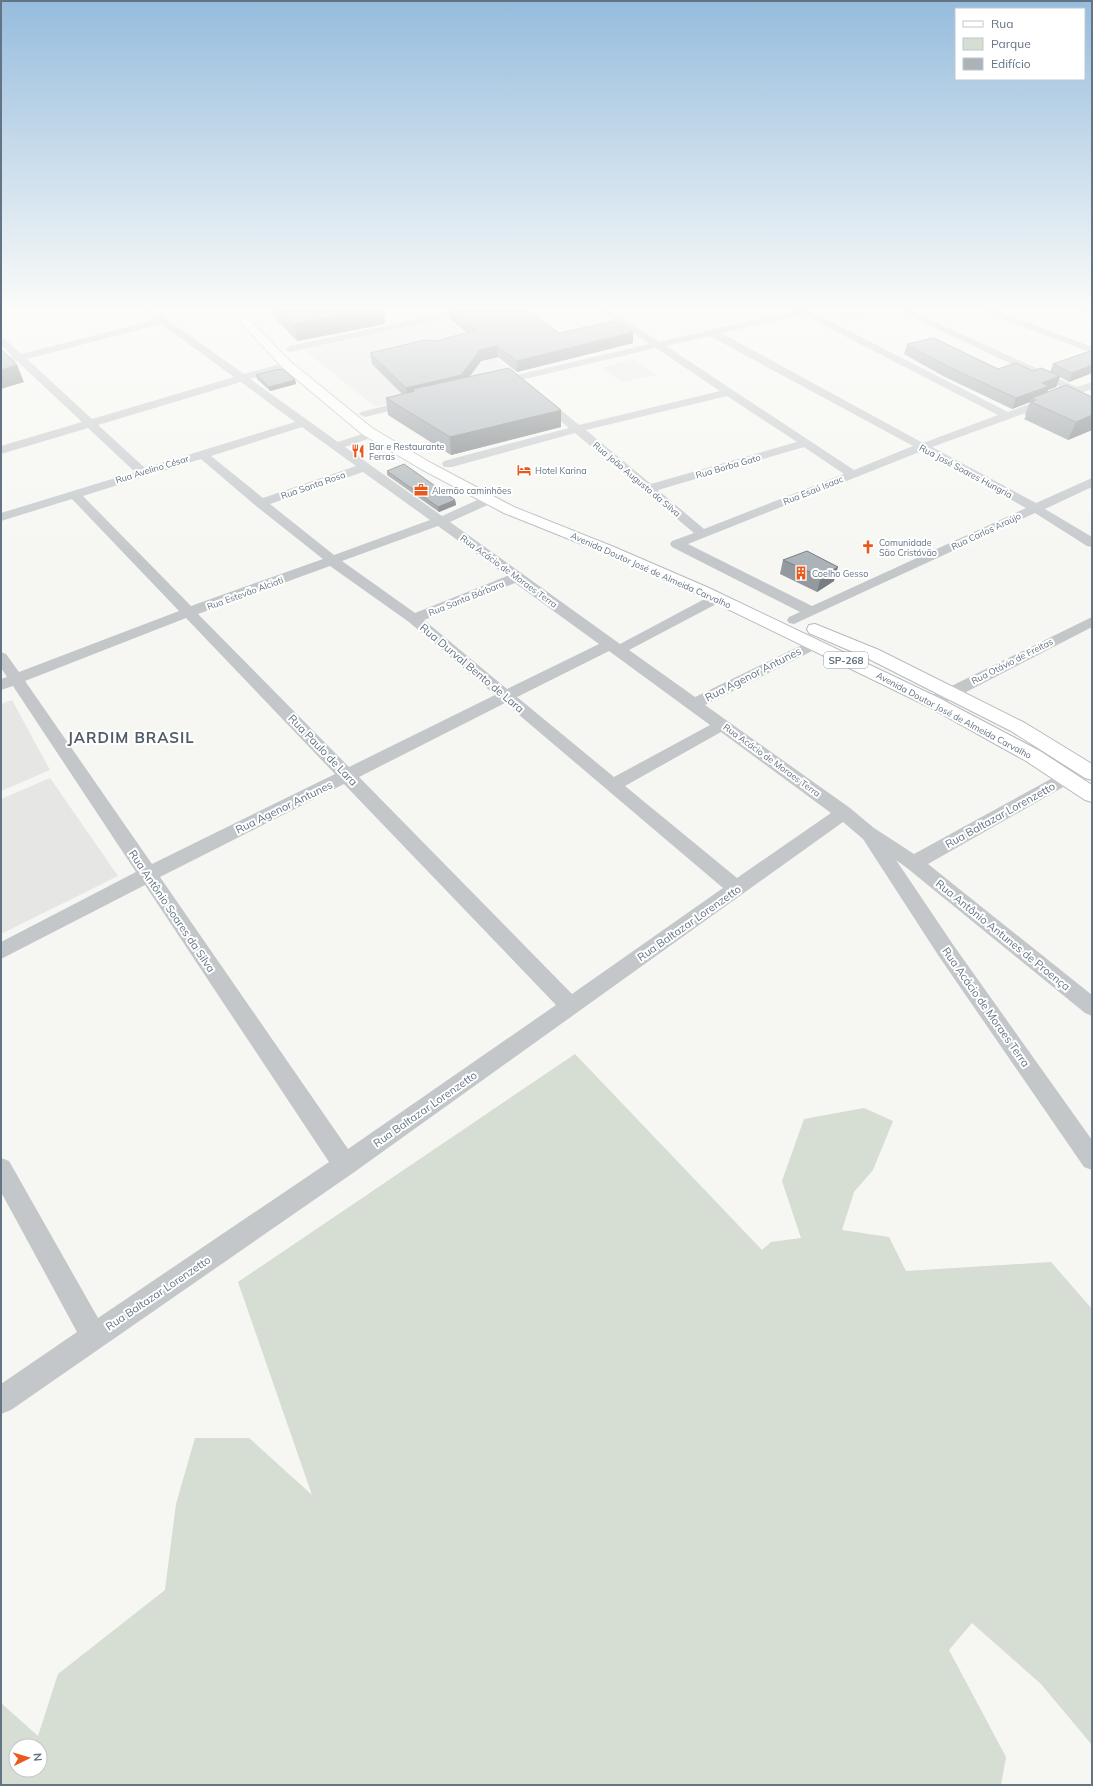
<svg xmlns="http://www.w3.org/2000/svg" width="1093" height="1786" font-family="Mulish,sans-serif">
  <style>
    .built { fill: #e6e7e5 }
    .green { fill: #d6ddd3; fill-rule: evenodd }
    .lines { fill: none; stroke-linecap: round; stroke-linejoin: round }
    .major-casing { stroke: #b6babe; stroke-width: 2 }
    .minor { fill: #c3c7ca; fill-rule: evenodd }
    .major { fill: #fff; fill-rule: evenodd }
    .wall { fill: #93999e }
    .shaded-wall { fill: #787d81 }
    .building { fill: #abb2b8; stroke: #787d81 }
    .labels { text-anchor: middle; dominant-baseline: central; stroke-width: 4; stroke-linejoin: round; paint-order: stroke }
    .far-poi-label { font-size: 9px; fill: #637484; stroke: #fff; text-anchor: start }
    .far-street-label { font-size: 9px; fill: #637484; stroke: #fff }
    .shield { fill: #fff; stroke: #929ea9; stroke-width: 1 }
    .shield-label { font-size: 10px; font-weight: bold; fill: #637484 }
    .street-label { font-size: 11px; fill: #637484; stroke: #fff }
    .district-label { font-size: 15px; font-weight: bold; letter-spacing: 1px; fill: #525d69; stroke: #fff }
  </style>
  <rect width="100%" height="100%" fill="#f6f6f2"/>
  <!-- built -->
  <g class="built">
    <polygon points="822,311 890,311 847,322"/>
    <polygon points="446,319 514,373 375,407 304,350"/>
    <polygon points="633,359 656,375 623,382 601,368"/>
    <polygon points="12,700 50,770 1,791 1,704"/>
    <polygon points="50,778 118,876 1,934 1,799"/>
  </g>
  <!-- green -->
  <path class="green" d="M575 1054 762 1250 771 1242 801 1238 782 1181 804 1119 864 1108 893 1121 873 1170 854 1192 842 1230 889 1237 906 1271 1051 1262 1092 1309V1745L1041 1684 972 1623 949 1650 1006 1757 1001 1785H1V1703L38 1736 58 1674 165 1590 176 1504 195 1438H249L312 1495 238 1282ZM16 1746H40V1770H16Z"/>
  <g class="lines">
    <!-- major casing -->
    <g class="major-casing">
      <g id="major">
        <polygon points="230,311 241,311 291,362 372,428 431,463 514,507 614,547 709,588 939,698 1040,751 1092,785 1092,802 1085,800 1026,761 927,706 697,594 604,553 504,513 421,469 362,434 283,368"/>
        <polygon points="815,624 879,650 1025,723 1092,764 1092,780 1085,778 1011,731 867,658 809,633 807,629 809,625"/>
      </g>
    </g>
    <!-- minor -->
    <g class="minor">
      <path d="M144 311H155L244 374 283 363H291L292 365 291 367 250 379 338 442 368 432H376L378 434 376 436 345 447 442 516 484 497H492L494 500 492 503 450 522 620 644 712 595H722L724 598 722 601 629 650 695 697 808 642 813 640 818 642 820 645 818 648 705 705 850 808 874 828 914 854 1060 774 1066 772 1072 774 1075 778 1072 782 928 864 1092 995V1016L1085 1013 907 868 896 860 954 946 1092 1140V1170L1084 1167 940 958 863 839 843 822 353 1173 11 1410 1 1414V1384L77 1332 1 1192V1158L9 1161 98 1318 329 1162 145 885 1 959V942L136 872 13 686 1 690V679L7 677 1 668V652L6 654 19 672 179 611 72 499 1 521V513L135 472 88 428 1 454V446L82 422 17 361 1 365V359L12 356 1 345V337L4 338 21 354 155 320ZM161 324 234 377 92 419 27 359ZM241 382 295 422 145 468 98 425ZM302 427 356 466 263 498 211 456ZM201 459 256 506 323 559 191 606 83 496ZM363 472 430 520 334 555 270 504ZM438 526 507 576 415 613 342 561ZM330 566 409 622 495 695 349 767 198 614ZM515 583 599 644 507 689 424 620ZM186 618 335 774 152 864 25 681ZM609 651 710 725 614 777 517 697ZM505 703 723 888 572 994 359 777ZM721 732 831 813 737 878 625 786ZM344 784 556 1005 348 1149 160 877Z"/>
      <polygon points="455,311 472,311 467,314 290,352 285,349 290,346"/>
      <path d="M601 311H612L659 342 792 311H810L1008 412 1067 390 899 311H911L1077 387 1092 382V389L1081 393 932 447 1036 503 1092 478V487L1045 509 1092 537V547L1087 546 1035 513 794 624 789 623 787 620 789 617 800 612 672 547 670 544 672 541 694 533 575 433 452 467H444L442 464 444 461 569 428 537 401 536 399 537 397H545L579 425 720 391 656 348 495 386 490 383 495 380 649 344ZM802 314 998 415 923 443 721 333ZM710 336 913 446 854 470 666 346ZM727 396 797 442 651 484 586 430ZM804 447 844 474 704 529 658 490ZM922 451 1026 508 812 606 688 544Z"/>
      <polygon points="985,311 998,311 1092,347 1092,353 987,313"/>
      <polygon points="413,399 417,400 418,402 417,404 365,417 359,414 361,412"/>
      <polygon points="1092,617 1092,627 939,706 933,707 927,706 925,702 927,698"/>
    </g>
    <!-- major -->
    <use href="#major" class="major"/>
  </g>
  <!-- wall -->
  <g class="wall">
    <polygon points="268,311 384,311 385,324 297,341"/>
    <polygon points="450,311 527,311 559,333 633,343 517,372 498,357 481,361 469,377 561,427 451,455 388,415 386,398 402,394 372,364 370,353 436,341 467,333 450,319"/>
    <polygon points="1076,311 1092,311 1092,316"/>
    <polygon points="907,344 998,369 1050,372 1053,364 1092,354 1092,373 1069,382 1060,377 1056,387 1048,390 1047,392 1092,397 1092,430 1068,440 1024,419 1026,416 1025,415 1030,402 1012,409 943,376 904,354"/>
    <polygon points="256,375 295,380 296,384 270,391 257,379"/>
    <polygon points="387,471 455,500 456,505 439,512 387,475"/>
    <polygon points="783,560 834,581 817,592 780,574"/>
  </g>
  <!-- shaded-wall -->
  <g class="shaded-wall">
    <polygon points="363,311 384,311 385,324 297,341 294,324"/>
    <polygon points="633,332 633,343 517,372 517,361"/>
    <polygon points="497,346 498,357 481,361 462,387 415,391 413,389 414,398 408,399 406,388 480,350"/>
    <polygon points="17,365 24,382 1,389 1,370"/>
    <polygon points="1092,365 1092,373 1069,382 1072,373"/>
    <polygon points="1060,376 1056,387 1048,390 1045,397 1032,398 1030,402 1012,409 1016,398 1042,383"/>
    <polygon points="295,380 296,384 270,391 269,387"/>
    <polygon points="561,410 561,427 451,455 450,437"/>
    <polygon points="1092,415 1092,430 1068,440 1076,422"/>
    <polygon points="455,500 456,505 439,512 438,507"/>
    <polygon points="838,567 834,581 817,592 821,577"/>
  </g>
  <!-- building -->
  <g class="building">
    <polygon points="281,311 363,311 294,324"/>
    <polygon points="452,311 527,311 559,333 614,321 633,332 517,361 497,346 480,350 461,375 406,388 370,353 425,340 436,341 477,330"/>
    <polygon points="934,338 998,369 1016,363 1033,371 1041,368 1060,376 1042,383 1049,386 1016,398 947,366 907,344"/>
    <polygon points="2,350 17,365 1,370 1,351"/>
    <polygon points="1090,351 1092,354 1092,365 1072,373 1053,364"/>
    <polygon points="509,368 561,410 450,437 386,398 415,391 413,389"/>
    <polygon points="283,369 295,380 269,387 256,375 275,370"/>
    <polygon points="1066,385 1092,397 1092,415 1076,422 1031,402 1036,400 1032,398"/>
    <polygon points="404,464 455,500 438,507 387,471"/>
    <polygon points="807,551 838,567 821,577 783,560"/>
  </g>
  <!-- sky -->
  <linearGradient id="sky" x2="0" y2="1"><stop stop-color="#96bcdd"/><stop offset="0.55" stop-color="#fbfbf9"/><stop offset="1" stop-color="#fbfbf9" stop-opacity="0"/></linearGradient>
  <rect width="1093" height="561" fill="url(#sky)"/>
  <!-- icons -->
  <defs>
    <g id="restaurant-bare" transform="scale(1.08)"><path d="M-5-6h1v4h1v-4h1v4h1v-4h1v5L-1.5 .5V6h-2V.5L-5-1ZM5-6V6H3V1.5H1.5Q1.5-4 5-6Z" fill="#e9591e" stroke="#fff" stroke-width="2.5" paint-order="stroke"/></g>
    <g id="hotel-bare" transform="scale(1.08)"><path d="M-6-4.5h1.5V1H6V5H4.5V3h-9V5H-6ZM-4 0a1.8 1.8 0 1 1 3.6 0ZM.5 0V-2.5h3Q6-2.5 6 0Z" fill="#e9591e" stroke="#fff" stroke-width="2.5" paint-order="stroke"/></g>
    <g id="office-bare" transform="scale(1.08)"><path d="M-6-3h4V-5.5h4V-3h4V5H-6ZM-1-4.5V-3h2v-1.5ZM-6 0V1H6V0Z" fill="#e9591e" stroke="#fff" stroke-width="2.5" paint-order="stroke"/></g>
    <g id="church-bare" transform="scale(1.08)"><path d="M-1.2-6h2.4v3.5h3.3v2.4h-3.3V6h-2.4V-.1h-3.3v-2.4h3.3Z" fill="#e9591e" stroke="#fff" stroke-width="2.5" paint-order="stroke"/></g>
    <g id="building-bare" transform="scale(1.08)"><path d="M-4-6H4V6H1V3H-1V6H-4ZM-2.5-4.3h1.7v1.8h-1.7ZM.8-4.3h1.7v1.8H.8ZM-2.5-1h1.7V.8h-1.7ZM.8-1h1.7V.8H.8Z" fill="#e9591e" stroke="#fff" stroke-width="2.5" paint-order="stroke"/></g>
  </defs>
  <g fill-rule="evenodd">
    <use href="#restaurant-bare" x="358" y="451"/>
    <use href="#hotel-bare" x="524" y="470"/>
    <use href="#office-bare" x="421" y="490"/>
    <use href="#church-bare" x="868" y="547"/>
    <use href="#building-bare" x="801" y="573"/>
  </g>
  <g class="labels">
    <!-- far-poi labels -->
    <g class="far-poi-label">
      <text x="369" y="446">Bar e Restaurante<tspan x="369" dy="10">Ferras</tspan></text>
      <text x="535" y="470">Hotel Karina</text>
      <text x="432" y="490">Alemão caminhões</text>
      <text x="879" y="542">Comunidade<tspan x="879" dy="10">São Cristóvão</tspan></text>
      <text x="812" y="573">Coelho Gesso</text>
    </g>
    <!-- far-street labels -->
    <g class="far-street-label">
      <text transform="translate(728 466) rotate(-16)">Rua Borba Gato</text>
      <text transform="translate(152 469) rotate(-17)">Rua Avelino César</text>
      <text transform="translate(966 471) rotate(28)">Rua José Soares Hungria</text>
      <text transform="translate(637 479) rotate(40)">Rua João Augusto da Silva</text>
      <text transform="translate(313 485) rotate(-19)">Rua Santa Rosa</text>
      <text transform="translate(813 490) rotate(-22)">Rua Esaú Isaac</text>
      <text transform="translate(986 531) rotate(-25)">Rua Carlos Araújo</text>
      <text transform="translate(651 570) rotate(24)">Avenida Doutor José de Almeida Carvalho</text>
      <text transform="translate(509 571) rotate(36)">Rua Acácio de Moraes Terra</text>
      <text transform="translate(245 593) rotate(-20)">Rua Estevão Alciati</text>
      <text transform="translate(466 598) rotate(-22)">Rua Santa Bárbara</text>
      <text transform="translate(1012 661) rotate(-27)">Rua Otávio de Freitas</text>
      <text transform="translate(954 715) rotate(28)">Avenida Doutor José de Almeida Carvalho</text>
      <text transform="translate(772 760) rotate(36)">Rua Acácio de Moraes Terra</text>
    </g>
    <!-- shield labels -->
    <rect class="shield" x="824" y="652" width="44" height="16" rx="3"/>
    <g class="shield-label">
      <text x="846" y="660">SP-268</text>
    </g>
    <!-- street labels -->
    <g class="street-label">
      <text transform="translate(472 668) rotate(40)">Rua Durval Bento de Lara</text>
      <text transform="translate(753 674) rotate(-27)">Rua Agenor Antunes</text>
      <text transform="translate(323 750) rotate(46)">Rua Paulo de Lara</text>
      <text transform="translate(284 807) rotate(-26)">Rua Agenor Antunes</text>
      <text transform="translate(1000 815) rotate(-29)">Rua Baltazar Lorenzetto</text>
      <text transform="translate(172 911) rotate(56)">Rua Antônio Soares da Silva</text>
      <text transform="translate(689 923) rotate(-35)">Rua Baltazar Lorenzetto</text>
      <text transform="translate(1003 935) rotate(39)">Rua Antônio Antunes de Proença</text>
      <text transform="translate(986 1007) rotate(55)">Rua Acácio de Moraes Terra</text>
      <text transform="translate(425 1109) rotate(-35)">Rua Baltazar Lorenzetto</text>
      <text transform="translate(158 1293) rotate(-34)">Rua Baltazar Lorenzetto</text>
    </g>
    <!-- district labels -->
    <g class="district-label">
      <text x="131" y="737">JARDIM BRASIL</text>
    </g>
  </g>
  <!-- border -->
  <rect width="1093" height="1786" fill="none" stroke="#637484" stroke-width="4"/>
  <!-- legend -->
  <rect x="955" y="8" width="130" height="72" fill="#ffffff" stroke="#c1c7ce"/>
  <rect x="963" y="21" width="20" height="6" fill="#ffffff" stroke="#c1c7ce"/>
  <text x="991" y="28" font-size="12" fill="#637484">Rua</text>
  <rect x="963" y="38" width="20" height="12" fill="#d6ddd3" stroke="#c1c7ce"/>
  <text x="991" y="48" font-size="12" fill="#637484">Parque</text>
  <rect x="963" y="58" width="20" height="12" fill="#abb2b8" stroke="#c1c7ce"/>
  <text x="991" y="68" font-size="12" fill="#637484">Edifício</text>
  <!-- north arrow -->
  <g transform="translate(28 1758) rotate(85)"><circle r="19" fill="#ffffff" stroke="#c1c7ce"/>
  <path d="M0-3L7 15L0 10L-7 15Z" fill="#e9591e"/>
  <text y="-6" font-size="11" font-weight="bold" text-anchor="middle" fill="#637484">N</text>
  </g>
</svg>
